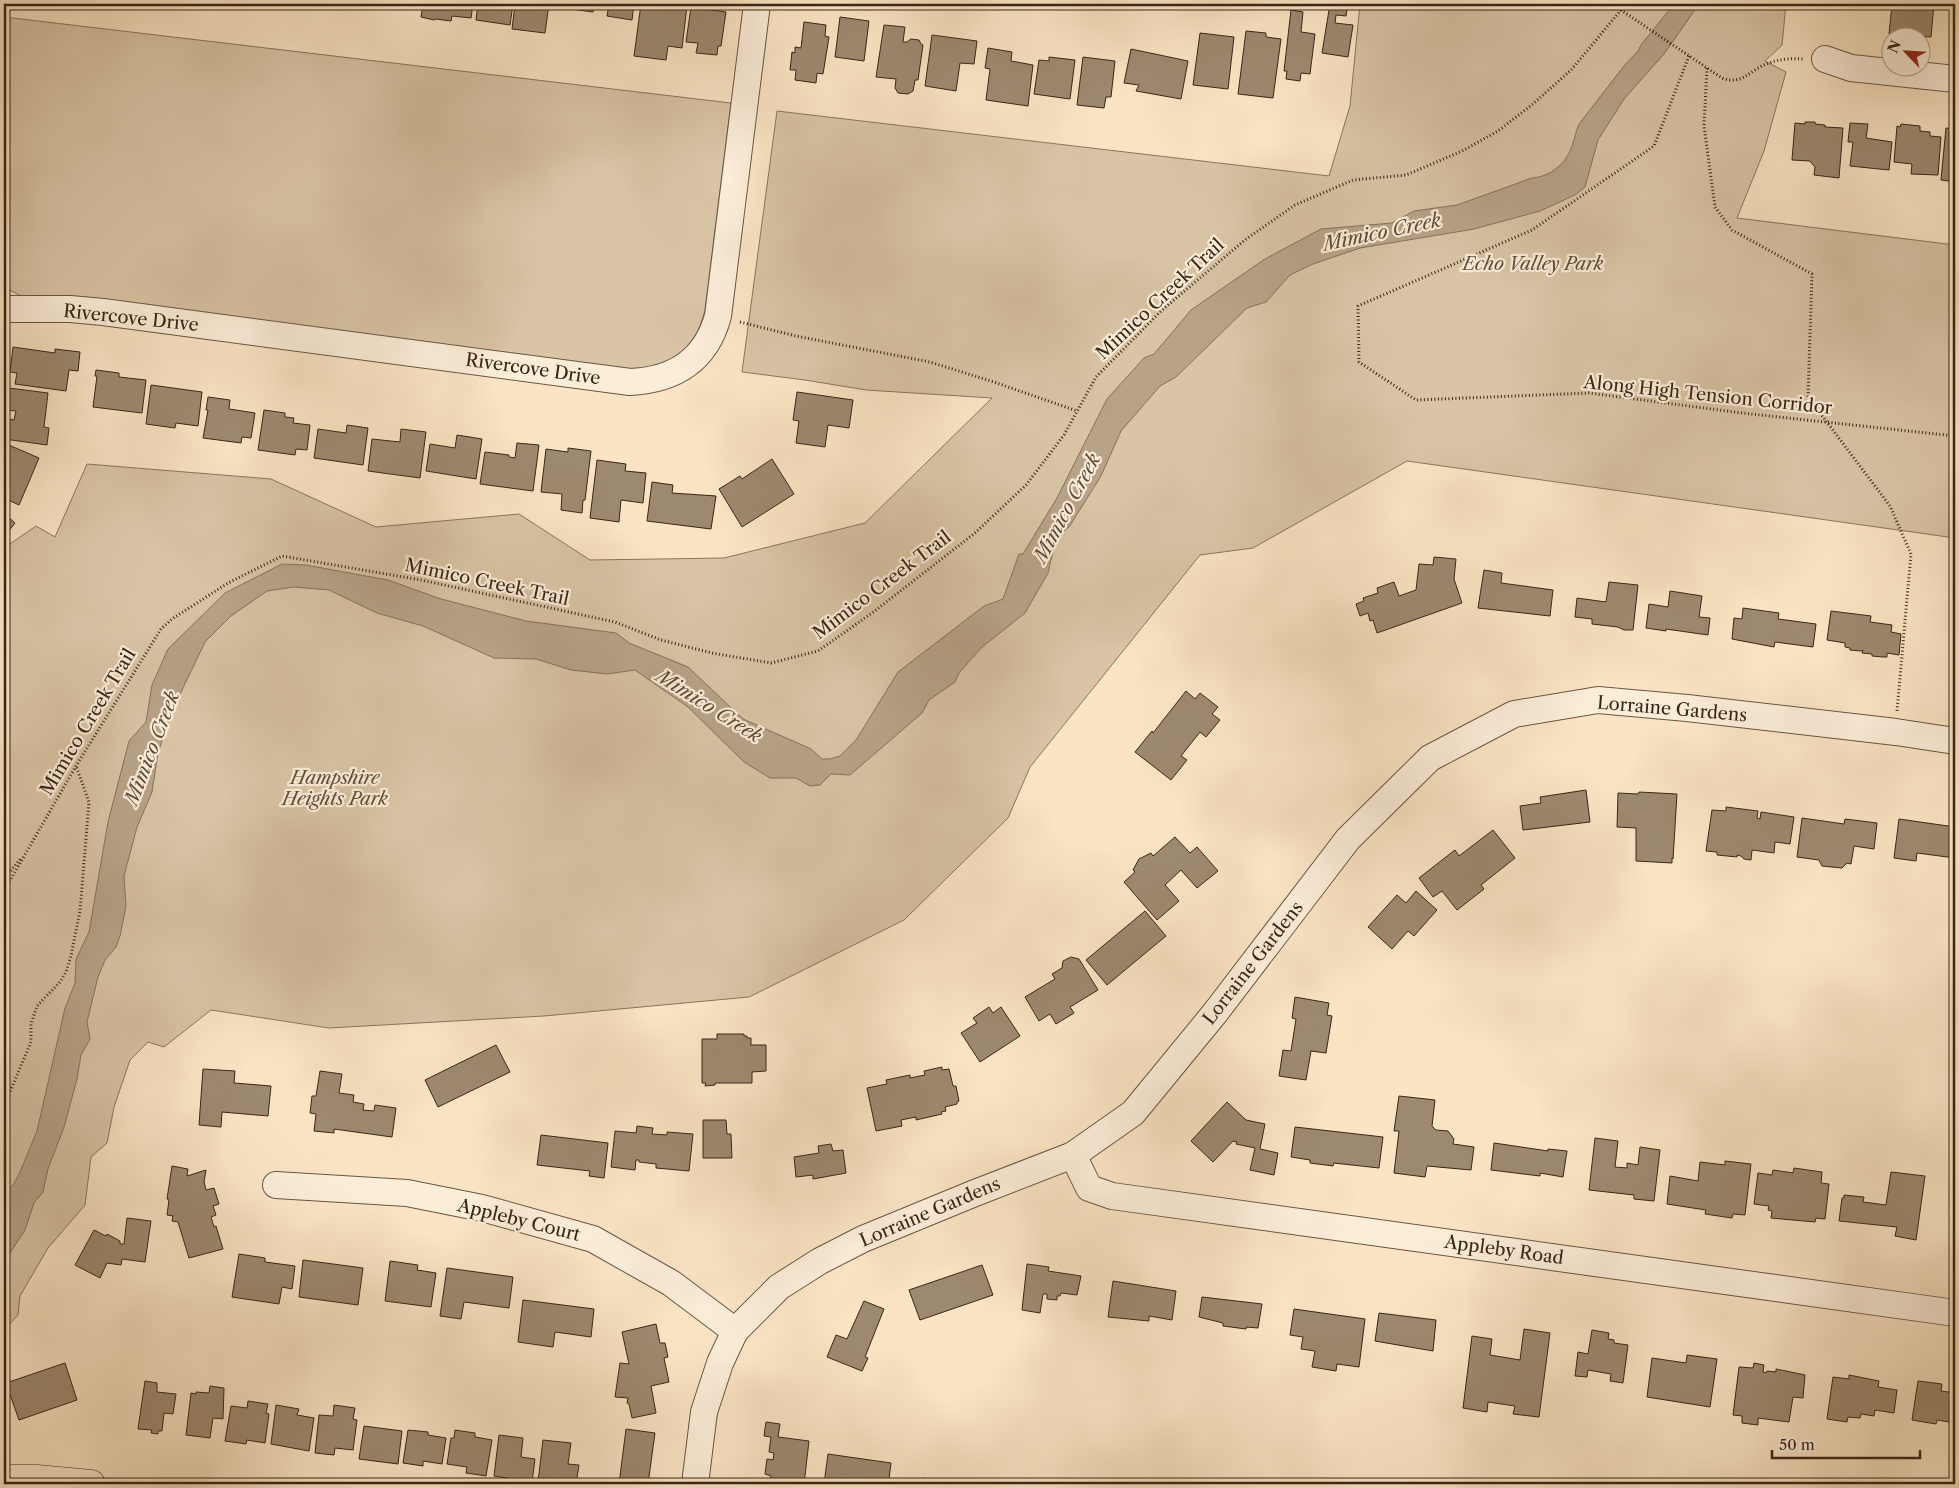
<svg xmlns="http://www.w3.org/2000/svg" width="1959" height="1488" font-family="'Libre Caslon Text',serif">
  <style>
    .green { fill: #d9c4a6; stroke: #88755e }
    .water { fill: #b8a389; stroke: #85715b }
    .building { fill: #9d8970; stroke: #382616 }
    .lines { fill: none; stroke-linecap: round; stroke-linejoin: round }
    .minor-casing { stroke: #685642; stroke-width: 28 }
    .major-casing { stroke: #382616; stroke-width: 29 }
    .path { stroke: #382616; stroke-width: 3; stroke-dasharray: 1 2.5; stroke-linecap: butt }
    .minor { stroke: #fcedd9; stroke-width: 26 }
    .major { stroke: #fae4c4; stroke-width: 28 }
    .labels { text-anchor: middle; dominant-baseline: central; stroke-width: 4.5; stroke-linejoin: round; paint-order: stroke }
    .park-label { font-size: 18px; font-style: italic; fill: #604e3a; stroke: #fcedd9 }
    .street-label { font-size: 18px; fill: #382616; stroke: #fcedd9 }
    .water-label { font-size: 19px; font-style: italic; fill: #5e4c38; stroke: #fcedd9 }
  </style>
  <rect width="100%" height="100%" fill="#fae4c4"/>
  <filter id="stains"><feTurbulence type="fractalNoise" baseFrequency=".004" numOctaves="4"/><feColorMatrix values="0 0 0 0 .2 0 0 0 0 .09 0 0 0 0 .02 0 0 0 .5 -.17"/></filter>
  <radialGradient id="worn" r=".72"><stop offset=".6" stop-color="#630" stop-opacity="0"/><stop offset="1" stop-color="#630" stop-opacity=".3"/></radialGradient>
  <!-- green -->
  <g class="green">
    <polygon points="1360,4 1786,4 1782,45 1765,61 1786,72 1764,151 1737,218 1955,245 1955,538 1407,461 1253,548 1200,555 1030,767 1008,818 904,920 749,997 544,1016 329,1028 211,1010 164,1047 148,1042 130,1060 114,1107 107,1143 91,1157 85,1205 48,1248 20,1296 18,1315 4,1330 4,548 36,526 55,537 87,464 271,479 376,527 519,514 590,560 724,558 865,523 992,398 866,390 805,380 742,372 777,111 1329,176 1350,106"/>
    <path d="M4 17 731 103 705 310C695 351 672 365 632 370L23 297 4 287Z"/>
  </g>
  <!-- water -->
  <path class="water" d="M1674 4H1699L1664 54 1624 99 1598 140 1585 187 1575 195 1540 211 1474 229 1360 248 1313 264 1290 275 1266 302 1247 308 1176 377 1160 386 1121 431 1101 476 1069 527 1056 538 1048 573 1025 613 981 648 959 673 955 682 929 700 922 713 850 775 831 774 820 785 810 786 796 778H770L744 762 688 707 635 670 607 674 571 670 536 659 494 658 423 626 377 613 329 590 294 587 267 591 231 616 205 642 171 713 158 753 152 792 137 827 124 876 126 906 120 936 116 947 105 960 98 977 87 1022 90 1039 81 1055 77 1079 64 1127 48 1169 43 1192 34 1203 25 1230 4 1262V1193L14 1184 20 1172 37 1131 65 1008 75 983 76 959 89 932 108 822 129 741 146 722 152 685 168 649 225 593 282 564 306 565 388 580 441 599 526 621 616 633 629 643 688 667 743 719 811 749 822 759H830L840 756 856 740 898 672 984 606 1003 599 1019 554H1023L1057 498 1107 399 1144 358 1154 354 1191 310 1265 259 1321 229 1392 223 1414 211 1457 205 1532 178C1547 177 1563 167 1570 151 1574 143 1575 133 1579 124L1624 66 1638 51 1641 45Z"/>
  <!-- building -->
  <g class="building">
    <polygon points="423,4 473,4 471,18 452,16 451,21 436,19 434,20 421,17"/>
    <polygon points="478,4 513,4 510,25 476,20"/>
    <polygon points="515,4 549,4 545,33 512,29"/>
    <polygon points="565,4 594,4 593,12 564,8"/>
    <polygon points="609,4 634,4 632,20 607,16"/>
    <polygon points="641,4 669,4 687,6 682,48 668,46 666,60 634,56"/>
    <polygon points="1330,4 1348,4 1346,16 1336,15 1335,23 1353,25 1348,57 1322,53"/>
    <polygon points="1892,4 1934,4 1931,37 1889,34"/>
    <polygon points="691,7 726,12 721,46 718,46 717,55 696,53 698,43 686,42"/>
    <polygon points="1291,10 1303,12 1301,32 1315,34 1310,74 1301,73 1300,81 1286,79 1287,71 1284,71"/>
    <polygon points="840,17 869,21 864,61 835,57"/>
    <polygon points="804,22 826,25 825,36 829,37 823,74 817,73 816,83 795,80 796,70 790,70 792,52 795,53 795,47 801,48"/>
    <polygon points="884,25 905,27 903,42 907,42 911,39 919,40 921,44 923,45 918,80 915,80 913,91 908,94 898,93 895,88 896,79 876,77"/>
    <polygon points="1246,31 1266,33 1266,37 1281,39 1273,98 1238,94"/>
    <polygon points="1200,33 1234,37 1228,89 1193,85"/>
    <polygon points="932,35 977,41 974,64 960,63 956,91 925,86"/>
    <polygon points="988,48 1012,52 1011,61 1033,65 1028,106 986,100 990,69 985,68"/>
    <polygon points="1131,49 1188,61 1181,99 1136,91 1139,85 1124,83"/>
    <polygon points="1049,57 1075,60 1070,99 1034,94 1039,60 1049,61"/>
    <polygon points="1083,57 1115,61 1111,97 1106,97 1104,108 1077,105"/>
    <polygon points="1805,122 1815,122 1815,124 1825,125 1825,127 1843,128 1839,178 1814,175 1815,167 1810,161 1792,160 1795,123 1805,124"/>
    <polygon points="1850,123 1868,124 1866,138 1892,142 1889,170 1850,166 1853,142 1848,142"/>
    <polygon points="1901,124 1920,126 1920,131 1930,132 1930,136 1941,137 1938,175 1911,174 1912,164 1894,162 1897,126 1900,127"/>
    <polygon points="1946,128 1955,129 1955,182 1941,180"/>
    <polygon points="13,347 55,353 55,349 80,352 78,371 69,370 66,391 15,384 17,373 10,372"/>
    <polygon points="96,370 119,373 119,377 146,380 142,413 93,407 97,376 95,376"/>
    <polygon points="151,385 202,392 198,426 176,423 175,428 146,424"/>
    <polygon points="9,388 48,393 44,427 49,428 47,445 4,439 7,419 14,420 16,411 6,410"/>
    <polygon points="797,392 853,400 849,428 828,425 825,447 796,443 799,421 793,420"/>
    <polygon points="208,397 230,400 229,409 255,413 251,438 242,437 241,443 203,438 208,410 206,410"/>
    <polygon points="264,410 285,413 285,417 294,418 293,423 310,425 307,450 296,449 295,455 258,450"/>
    <polygon points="347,425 368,428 363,465 314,458 318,429 346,433"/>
    <polygon points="401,429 426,432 420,478 368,471 372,439 400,442"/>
    <polygon points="457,435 482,439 476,479 426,471 430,444 455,448"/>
    <polygon points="4,443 39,458 19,505 4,498"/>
    <polygon points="517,443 539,445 533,491 480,484 485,452 509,455 509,457 515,458"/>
    <polygon points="568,448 591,451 585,500 583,500 582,513 561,510 562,494 541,492 546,449 568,452"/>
    <polygon points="772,459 794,494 742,527 719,489 740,476 742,479"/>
    <polygon points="597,460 626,464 625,471 646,473 643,503 621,500 619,522 590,518"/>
    <polygon points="652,482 673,485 672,493 716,496 711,529 647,521"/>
    <polygon points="4,513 15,523 4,537"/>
    <polygon points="1434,557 1456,559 1454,579 1462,603 1377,633 1373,620 1370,621 1368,613 1360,616 1356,604 1364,601 1363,598 1378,593 1377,588 1394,582 1399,596 1416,590 1419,564 1433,565"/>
    <polygon points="1484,570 1502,573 1501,583 1553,590 1550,616 1478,608"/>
    <polygon points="1609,582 1638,585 1633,630 1624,630 1618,627 1592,624 1592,619 1575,617 1577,598 1606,602"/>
    <polygon points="1670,591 1702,596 1699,617 1710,618 1708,635 1666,629 1666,631 1646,628 1649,604 1668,607"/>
    <polygon points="1743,608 1779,613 1778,619 1816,624 1813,647 1775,642 1774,647 1732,639 1734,618 1742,619"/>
    <polygon points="1831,611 1871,616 1870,622 1892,625 1891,632 1901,634 1899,655 1887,653 1887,657 1883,657 1872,656 1872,654 1862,653 1863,650 1861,651 1850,650 1850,648 1845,647 1845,643 1827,640"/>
    <polygon points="1186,691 1195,699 1200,693 1218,707 1212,714 1220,720 1206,737 1200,732 1181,756 1187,760 1171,780 1135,752 1152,731 1153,733"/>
    <polygon points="1586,790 1590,822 1523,830 1520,806 1541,803 1540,797"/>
    <polygon points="1639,792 1677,794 1673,859 1672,858 1672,863 1636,861 1636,828 1617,827 1618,793 1638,794"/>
    <polygon points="1726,807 1758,811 1757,818 1760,819 1761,812 1794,817 1790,844 1775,842 1774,853 1752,850 1751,860 1744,859 1741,856 1737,855 1737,857 1717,855 1717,852 1706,851 1712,810 1726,811"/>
    <polygon points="1802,818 1844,824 1845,819 1877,823 1874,849 1854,846 1851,864 1847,863 1842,868 1822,866 1819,860 1797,857"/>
    <polygon points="1899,819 1955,827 1955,858 1917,853 1916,861 1894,858"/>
    <polygon points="1493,830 1515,858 1481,885 1484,889 1457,910 1442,891 1433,897 1419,878 1455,850 1459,856"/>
    <polygon points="1175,837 1190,853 1197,847 1218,871 1197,888 1181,870 1165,885 1179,901 1157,920 1124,882 1135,872 1133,870 1139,859 1151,853 1153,856"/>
    <polygon points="1416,891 1437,910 1414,936 1408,931 1392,949 1368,927 1397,895 1406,903"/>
    <polygon points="1145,911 1166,936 1107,985 1086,960"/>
    <polygon points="1071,957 1079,959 1098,990 1070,1007 1074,1013 1056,1024 1050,1014 1039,1021 1025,997 1055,979 1052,974 1062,968 1063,961"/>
    <polygon points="1295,997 1329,1003 1327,1015 1332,1016 1326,1053 1311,1051 1306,1080 1279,1076 1283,1050 1291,1051 1296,1019 1292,1018"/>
    <polygon points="989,1007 993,1013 1001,1007 1020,1036 980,1062 961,1033 977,1023 973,1018"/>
    <polygon points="717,1034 744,1034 744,1036 747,1036 747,1038 751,1038 751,1045 766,1045 766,1071 752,1072 752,1083 715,1083 715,1085 705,1086 706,1083 702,1083 702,1039 717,1039"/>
    <polygon points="496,1045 510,1072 438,1107 425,1080"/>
    <polygon points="942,1067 942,1070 949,1069 953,1086 956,1086 959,1101 957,1102 957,1104 945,1107 946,1111 941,1112 942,1114 916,1120 916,1117 901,1120 902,1126 876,1131 867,1088 887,1084 886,1080 910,1075 910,1078 925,1075 924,1071"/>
    <polygon points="203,1069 235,1071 234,1083 271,1086 268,1116 222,1112 221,1127 199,1125"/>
    <polygon points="320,1071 342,1074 339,1093 354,1095 353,1102 364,1104 363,1110 374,1111 375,1105 396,1108 392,1137 334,1129 334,1133 314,1131 316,1114 310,1113 312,1096 316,1096"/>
    <polygon points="1399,1096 1435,1100 1432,1126 1436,1130 1448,1131 1454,1139 1453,1144 1474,1147 1471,1170 1427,1166 1425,1177 1394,1173 1399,1131 1394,1131"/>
    <polygon points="1227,1102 1246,1120 1265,1124 1260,1149 1278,1153 1274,1175 1250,1170 1255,1148 1236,1144 1237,1142 1233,1141 1213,1162 1191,1141"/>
    <polygon points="703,1120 726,1120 727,1134 731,1134 732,1158 703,1158"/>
    <polygon points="637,1126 653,1128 652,1134 667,1135 667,1132 693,1134 689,1171 656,1168 656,1164 639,1162 639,1160 636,1160 635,1170 611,1167 615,1131 636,1133"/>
    <polygon points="1295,1127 1383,1137 1379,1168 1334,1163 1333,1166 1310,1163 1310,1160 1291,1157"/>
    <polygon points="541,1135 608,1143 604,1178 589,1176 590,1171 537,1165"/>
    <polygon points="1595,1138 1618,1141 1615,1167 1627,1168 1627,1163 1638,1165 1640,1147 1660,1150 1654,1201 1634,1199 1634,1195 1589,1190"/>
    <polygon points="1494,1143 1548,1151 1548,1149 1567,1151 1563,1177 1540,1173 1540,1176 1491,1170"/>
    <polygon points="831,1144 833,1151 843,1150 846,1173 813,1179 813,1175 796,1177 794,1157 819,1153 818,1146"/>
    <polygon points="1725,1161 1751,1164 1745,1215 1733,1214 1732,1218 1705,1214 1706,1210 1667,1204 1670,1176 1698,1181 1700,1162 1725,1165"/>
    <polygon points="172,1166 188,1169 187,1176 206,1170 204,1182 206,1190 214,1188 219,1204 213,1206 216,1215 211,1217 214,1227 216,1226 223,1249 189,1258 178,1222 172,1221 173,1216 167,1215 169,1200 167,1199"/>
    <polygon points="1794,1168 1822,1172 1821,1183 1829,1184 1825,1219 1816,1218 1815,1222 1771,1218 1772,1211 1768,1210 1769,1206 1754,1204 1758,1173 1772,1175 1773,1170 1793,1173"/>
    <polygon points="1891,1172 1925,1176 1916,1240 1895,1236 1897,1227 1839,1221 1842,1198 1844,1198 1844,1195 1864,1197 1863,1202 1886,1205"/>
    <polygon points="127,1218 151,1221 145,1262 122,1259 121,1265 107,1263 100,1278 75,1265 94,1230 106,1236 107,1234 120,1241 120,1244 124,1244"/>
    <polygon points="239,1254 265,1258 265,1262 295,1266 292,1289 282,1287 279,1304 232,1297"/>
    <polygon points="303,1260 363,1268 358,1305 299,1297"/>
    <polygon points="390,1261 418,1265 417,1270 436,1273 431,1307 385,1301"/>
    <polygon points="1027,1264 1049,1267 1048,1271 1081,1276 1077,1295 1061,1293 1060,1296 1057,1296 1057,1300 1047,1299 1047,1294 1043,1294 1040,1313 1022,1310"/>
    <polygon points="982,1265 993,1295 920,1320 909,1290"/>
    <polygon points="447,1268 513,1277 509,1308 464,1302 461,1319 440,1316"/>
    <polygon points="1113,1281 1176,1291 1172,1320 1149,1316 1149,1321 1108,1317"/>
    <polygon points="1202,1297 1262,1304 1258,1328 1246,1327 1246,1329 1223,1326 1223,1323 1199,1317"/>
    <polygon points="523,1300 594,1309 591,1337 555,1332 553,1347 518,1342"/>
    <polygon points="864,1301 884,1309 865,1357 868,1358 862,1371 827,1357 836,1335 847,1339"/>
    <polygon points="1294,1309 1365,1319 1359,1367 1337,1364 1336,1371 1312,1367 1315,1351 1301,1349 1303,1337 1290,1335"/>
    <polygon points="1379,1313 1436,1320 1433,1351 1375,1341"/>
    <polygon points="656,1324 660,1343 665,1343 668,1357 664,1358 669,1382 651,1386 656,1413 632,1418 629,1404 627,1403 628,1398 615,1397 620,1363 629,1364 622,1332"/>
    <polygon points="1524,1329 1550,1333 1539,1417 1513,1414 1515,1406 1488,1402 1487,1412 1463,1408 1472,1336 1492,1339 1490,1355 1520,1360"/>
    <polygon points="1592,1330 1609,1333 1608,1339 1614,1340 1614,1343 1628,1345 1623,1383 1610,1381 1611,1374 1588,1370 1587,1377 1575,1376 1578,1352 1588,1354"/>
    <polygon points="1687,1355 1717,1359 1710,1407 1647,1397 1652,1358 1686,1363"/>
    <polygon points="65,1363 77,1400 19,1420 6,1383"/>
    <polygon points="1754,1363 1764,1365 1763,1372 1766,1373 1767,1371 1776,1372 1776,1369 1805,1375 1803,1398 1793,1397 1789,1422 1758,1418 1758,1425 1742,1423 1742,1416 1733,1415 1739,1367 1753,1368"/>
    <polygon points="1849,1375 1879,1381 1878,1387 1897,1390 1894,1413 1875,1410 1874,1416 1861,1414 1860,1418 1848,1417 1847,1422 1827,1419 1833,1377 1849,1379"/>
    <polygon points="145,1381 157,1383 157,1392 176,1394 173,1414 164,1413 162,1431 158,1431 158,1434 151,1433 152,1430 138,1429"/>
    <polygon points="1918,1381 1942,1384 1941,1391 1955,1393 1955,1423 1937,1420 1936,1424 1912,1420"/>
    <polygon points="210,1386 224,1388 223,1419 213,1418 210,1438 186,1435 191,1393 196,1394 196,1392 209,1393"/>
    <polygon points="248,1401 268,1404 266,1413 269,1414 265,1443 247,1440 246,1444 225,1441 231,1406 247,1408"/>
    <polygon points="276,1405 299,1409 297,1415 314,1418 309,1451 271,1444"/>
    <polygon points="334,1405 355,1408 353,1419 357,1420 353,1450 335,1448 334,1455 315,1453 319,1415 333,1416"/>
    <polygon points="766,1422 780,1424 778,1437 809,1441 804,1484 761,1484 770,1479 771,1476 765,1474 767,1459 773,1460 774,1453 769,1452 771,1437 764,1436"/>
    <polygon points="364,1426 402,1431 398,1464 359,1459"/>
    <polygon points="626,1429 655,1433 648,1484 619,1484"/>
    <polygon points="408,1430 428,1432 428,1435 446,1438 442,1464 423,1461 423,1466 403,1463"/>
    <polygon points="455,1430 475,1433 475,1437 492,1440 486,1476 466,1473 467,1467 447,1464 451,1438 454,1438"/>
    <polygon points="499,1435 523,1438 521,1457 535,1459 532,1482 494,1476"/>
    <polygon points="543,1440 571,1443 568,1464 579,1465 576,1484 538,1482"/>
    <polygon points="828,1454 891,1463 889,1479 899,1480 898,1484 824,1484"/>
    <polygon points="924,1478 966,1484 906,1484 907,1480 923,1482"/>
  </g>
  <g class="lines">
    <!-- minor casing -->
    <g class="minor-casing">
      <g id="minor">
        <polyline points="1825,59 1851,68 1955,79"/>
        <path d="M4 309H70L103 312 630 382C675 380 706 360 718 316L757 4"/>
        <polyline points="1073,1155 1089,1188 1112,1196 1955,1313"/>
        <polyline points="276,1185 407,1193 482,1208 593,1239 671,1283 735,1331"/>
        <polyline points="695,1484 704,1412 720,1363 735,1331 779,1287 820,1261 863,1239 975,1193 1073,1155 1133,1113 1215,1013 1348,839 1430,758 1514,714 1598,700 1687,708 1896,732 1955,741"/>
      </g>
    </g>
    <!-- major casing -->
    <g class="major-casing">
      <polyline id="major" points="4,1479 37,1479 91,1484"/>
    </g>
    <!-- path -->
    <g class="path">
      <path d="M1612 4 1722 78C1743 86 1750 69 1769 63 1780 59 1792 58 1804 59"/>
      <polyline points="1689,56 1654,146 1532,230 1358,306 1359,362 1416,400 1589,393 1742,413 1955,436"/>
      <polyline points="1707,68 1704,126 1715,207 1732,230 1812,274 1808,397 1890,506 1911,554 1897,711"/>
      <polyline points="740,322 796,336 930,362 994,382 1077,411"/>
      <polyline points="4,879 21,858"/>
      <polyline points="4,891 76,766 161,629 172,619 228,583 282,556 421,580 615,622 661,640 712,653 771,663 818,651 872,613 975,533 1026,485 1064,435 1096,377 1162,310 1245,240 1295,205 1353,180 1406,175 1462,151 1498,131 1533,104 1572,69 1626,4"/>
      <polyline points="4,1115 9,1094 31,1042 31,1024 37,1006 60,982 66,972 71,956 80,911 89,802 76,766"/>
    </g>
    <!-- minor -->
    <use href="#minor" class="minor"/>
    <!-- major -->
    <use href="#major" class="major"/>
  </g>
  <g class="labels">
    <!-- park labels -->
    <g class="park-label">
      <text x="1533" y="264">Echo Valley Park</text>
      <text x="335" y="778">Hampshire<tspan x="335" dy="21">Heights Park</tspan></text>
    </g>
    <!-- street labels -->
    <g class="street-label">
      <text transform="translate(1160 299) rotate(-43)">Mimico Creek Trail</text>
      <text transform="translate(131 318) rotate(6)">Rivercove Drive</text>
      <text transform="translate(533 369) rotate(8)">Rivercove Drive</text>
      <text transform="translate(1708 395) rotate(6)">Along High Tension Corridor</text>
      <text transform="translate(487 582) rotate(12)">Mimico Creek Trail</text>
      <text transform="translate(882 585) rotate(-37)">Mimico Creek Trail</text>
      <text transform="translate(1672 709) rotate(5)">Lorraine Gardens</text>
      <text transform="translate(88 722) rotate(-59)">Mimico Creek Trail</text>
      <text transform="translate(1253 963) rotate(-52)">Lorraine Gardens</text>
      <text transform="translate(930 1212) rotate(-23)">Lorraine Gardens</text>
      <text transform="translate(519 1220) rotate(14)">Appleby Court</text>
      <text transform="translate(1504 1250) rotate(8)">Appleby Road</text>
    </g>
    <!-- water labels -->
    <g class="water-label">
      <text transform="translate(1382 232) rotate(-12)">Mimico Creek</text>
      <text transform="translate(1067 508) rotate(-62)">Mimico Creek</text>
      <text transform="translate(709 706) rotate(32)">Mimico Creek</text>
      <text transform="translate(152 748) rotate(-69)">Mimico Creek</text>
    </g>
  </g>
  <!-- margin -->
  <rect width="1959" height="1488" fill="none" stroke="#fae4c4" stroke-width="20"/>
  <rect x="5" y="5" width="1949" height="1478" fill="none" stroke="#382616" stroke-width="2.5"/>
  <rect x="10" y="10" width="1939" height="1468" fill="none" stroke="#382616"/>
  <!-- north arrow -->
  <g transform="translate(1906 52) rotate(295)"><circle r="24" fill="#fcedd9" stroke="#ae9d8b"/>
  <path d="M0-4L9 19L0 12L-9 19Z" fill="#8f2418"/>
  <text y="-8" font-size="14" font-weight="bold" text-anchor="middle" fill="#382616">N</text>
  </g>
  <!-- scale -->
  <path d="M1772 1450v8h148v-8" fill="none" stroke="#382616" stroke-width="2.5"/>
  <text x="1779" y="1450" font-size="15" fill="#382616" stroke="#fcedd9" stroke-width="4" paint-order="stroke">50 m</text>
  <rect width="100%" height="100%" filter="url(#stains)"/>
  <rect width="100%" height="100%" fill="url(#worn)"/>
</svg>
